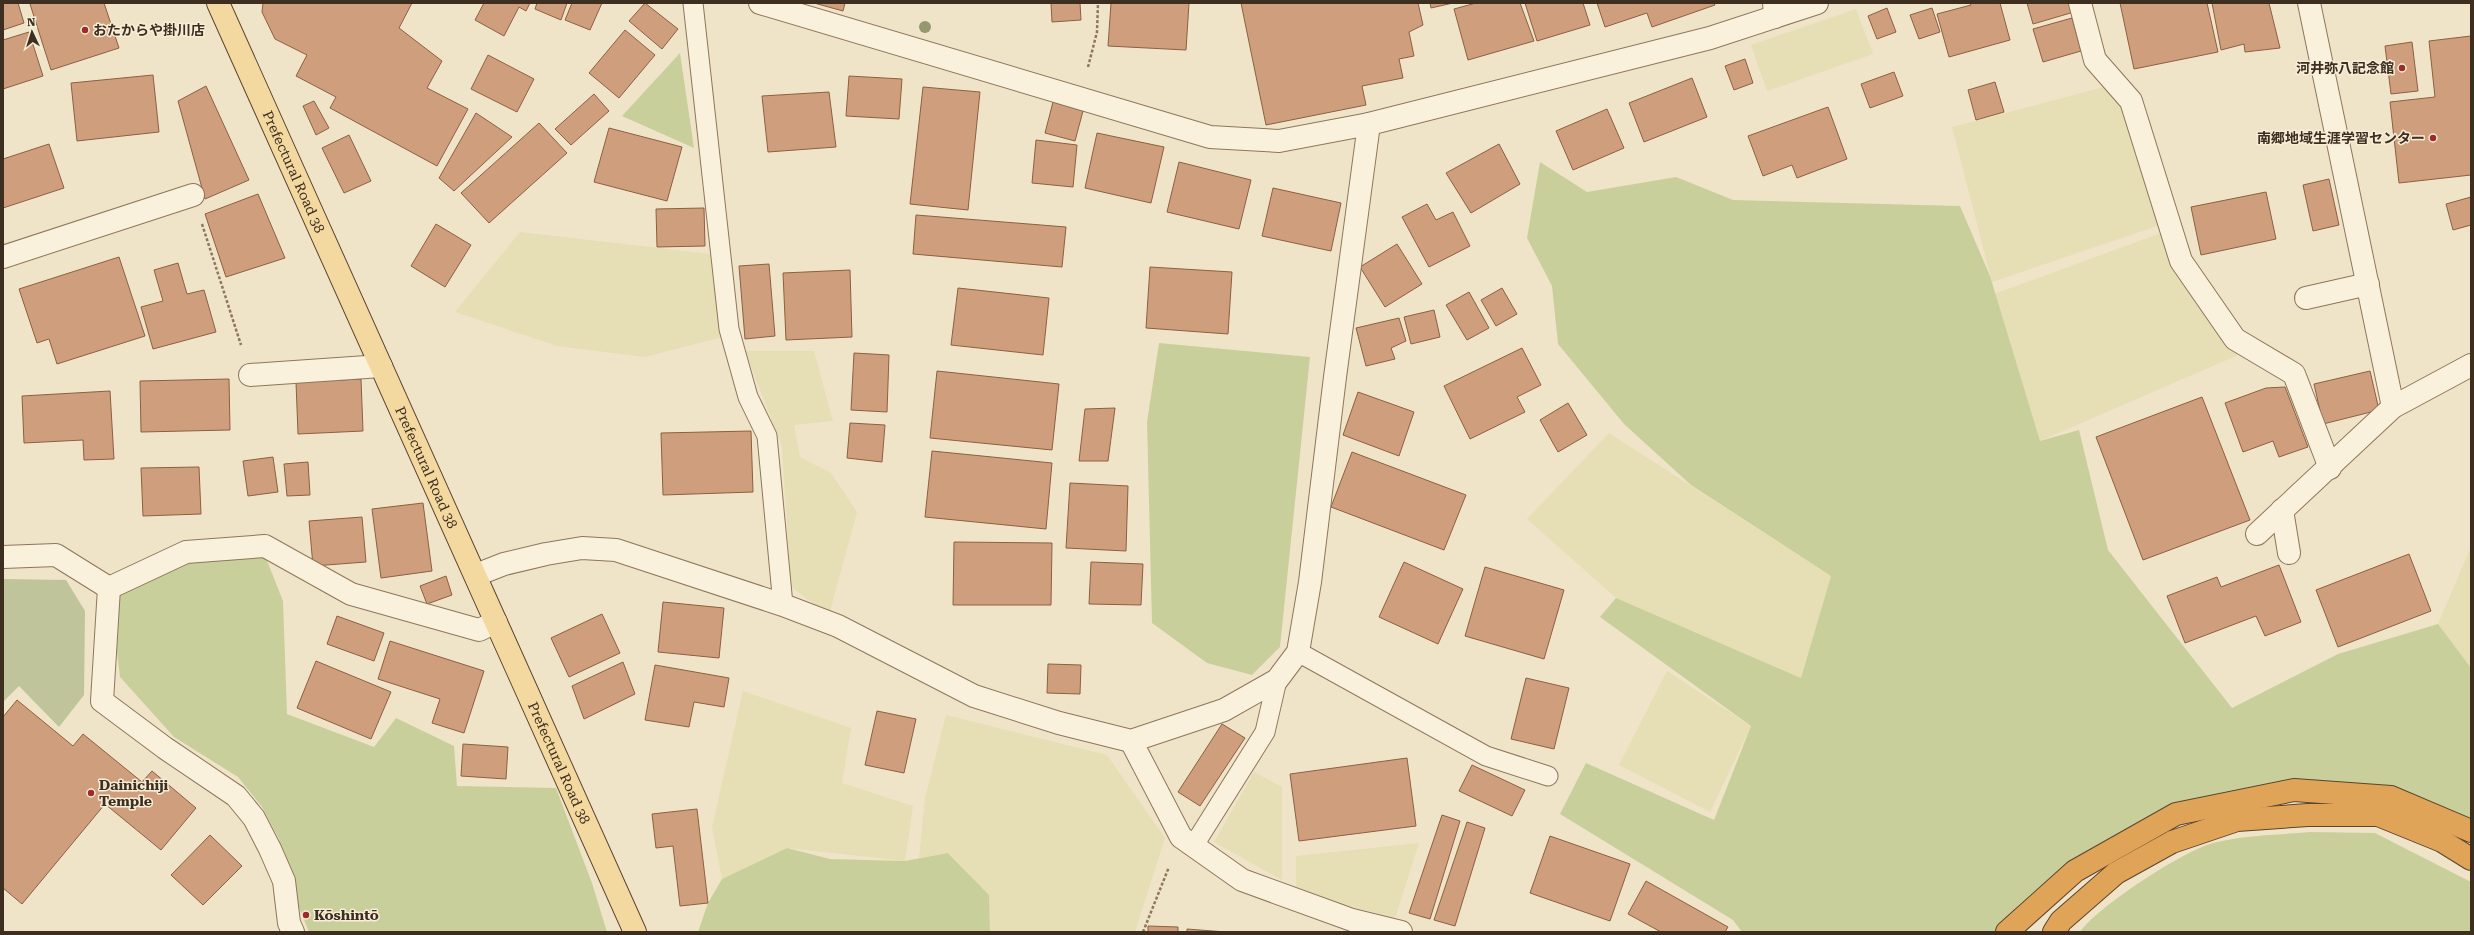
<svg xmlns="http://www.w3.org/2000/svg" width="2474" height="935" font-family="'Roboto Serif','Noto Sans JP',serif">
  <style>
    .farmland { fill: #e6deb5 }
    .green { fill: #c9cf9b }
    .cemetery { fill: #bfc49a }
    .building { fill: #cf9f7d; stroke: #8d5f41 }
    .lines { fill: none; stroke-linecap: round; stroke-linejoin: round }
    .service-casing { stroke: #8d765c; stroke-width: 21 }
    .minor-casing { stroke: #8d765c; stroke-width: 24 }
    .tertiary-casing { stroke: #8d765c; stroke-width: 24 }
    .primary-casing { stroke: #5b4430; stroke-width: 24 }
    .motorway-casing { stroke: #5b4430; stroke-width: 24 }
    .path { stroke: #8d765c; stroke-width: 2.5; stroke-dasharray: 3 2; stroke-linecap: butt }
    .service { stroke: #faf1dc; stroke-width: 19 }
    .minor { stroke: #faf1dc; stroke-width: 22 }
    .tertiary { stroke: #faf1dc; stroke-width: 22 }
    .primary { stroke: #f3d9a0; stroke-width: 22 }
    .motorway { stroke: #e0a458; stroke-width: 22 }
    .tree { fill: #96986f }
    .poi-dot { fill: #9e2a2b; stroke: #f7eed8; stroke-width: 1.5 }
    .labels { text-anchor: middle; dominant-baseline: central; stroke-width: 3; stroke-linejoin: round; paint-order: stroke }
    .poi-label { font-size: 14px; font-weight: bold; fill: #3d2e20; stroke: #f7eed8; text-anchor: start }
    .street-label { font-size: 14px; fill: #3d2e20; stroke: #f7eed8 }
  </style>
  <rect width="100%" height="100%" fill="#f0e4c8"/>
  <!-- farmland -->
  <g class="farmland">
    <polygon points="1856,9 1873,54 1767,91 1751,45"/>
    <polygon points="2104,87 2133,106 2169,222 1992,282 1952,127"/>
    <polygon points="520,232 711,254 722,337 645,357 557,346 455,312"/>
    <polygon points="2164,232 2252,349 2040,441 1994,294"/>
    <polygon points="745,351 814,351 833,421 794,425 800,457 831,473 857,512 829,615 791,587 782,447"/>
    <polygon points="1609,433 1831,576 1801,678 1616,598 1527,519"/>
    <polygon points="2471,547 2471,668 2438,624"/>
    <polygon points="1667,671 1751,726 1710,812 1619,765"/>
    <polygon points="743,691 851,728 842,783 913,806 905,861 787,848 722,879 712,827"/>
    <polygon points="946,715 1107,755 1165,838 1135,932 990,932 989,895 949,853 919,858 925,798"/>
    <polygon points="1254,772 1282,787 1282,880 1214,842"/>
    <polygon points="1419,843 1395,918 1296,892 1296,856"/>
  </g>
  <!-- green -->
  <g class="green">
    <polygon points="680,53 694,148 622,116"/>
    <polygon points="1540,162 1587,192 1676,177 1733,200 1960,206 1990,276 2040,441 2079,430 2108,550 2232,708 2338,654 2438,624 2471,668 2471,826 2342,785 2223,792 2061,871 2008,932 1742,932 1733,920 1560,814 1586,763 1714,820 1751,726 1600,617 1616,598 1801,678 1831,576 1691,485 1624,424 1558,344 1552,286 1527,238"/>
    <polygon points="1159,343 1310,357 1280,647 1252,675 1207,663 1152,623 1147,422"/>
    <polygon points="262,548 283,601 287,714 374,747 396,718 454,746 457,786 556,788 592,883 607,932 309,932 295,898 279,839 262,807 238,777 174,737 120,677 109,588 186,552"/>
    <path d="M2310 832 2375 833 2471 882V932H2080C2097 907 2183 851 2213 843 2244 835 2278 835 2310 832Z"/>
    <polygon points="787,848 830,859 905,861 948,853 989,895 990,932 698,932 708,903 722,879"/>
  </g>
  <!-- cemetery -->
  <polygon class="cemetery" points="3,579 66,580 85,611 84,695 59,727 19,686 3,702"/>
  <!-- building -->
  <g class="building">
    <polygon points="3,3 18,3 24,23 3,30"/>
    <polygon points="33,3 104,3 119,48 51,70 30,4"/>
    <polygon points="263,3 412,3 399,28 442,61 427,88 468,109 437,166 330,108 336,97 296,76 307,55 275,39 262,12"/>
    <polygon points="484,3 530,3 526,11 519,7 504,36 475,20"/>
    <polygon points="537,3 567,3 561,20 535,9"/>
    <polygon points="572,3 602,3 590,30 565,20"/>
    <polygon points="645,3 678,29 662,49 629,21"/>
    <polygon points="814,3 845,3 843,11"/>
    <polygon points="1051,3 1080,3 1081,20 1052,22"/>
    <polygon points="1111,3 1189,3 1186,50 1108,46"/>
    <polygon points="1241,3 1418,3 1423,25 1409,32 1414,56 1399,59 1403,78 1362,86 1366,105 1266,125"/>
    <polygon points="1430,3 1453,3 1431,8"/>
    <polygon points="1476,3 1520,3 1534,41 1468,60 1454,9"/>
    <polygon points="1525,3 1583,3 1590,25 1537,41"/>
    <polygon points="1597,3 1714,3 1715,5 1652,27 1647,13 1605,27"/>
    <polygon points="1970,3 2000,3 2010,40 1949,57 1937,14 1971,5"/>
    <polygon points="2027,3 2071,3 2074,12 2033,24"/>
    <polygon points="2120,3 2207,3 2218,52 2134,69"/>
    <polygon points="2212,3 2269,3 2280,48 2245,52 2244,44 2221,50"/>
    <polygon points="1887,8 1896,32 1877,39 1868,16"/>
    <polygon points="1932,8 1940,32 1919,39 1910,15"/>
    <polygon points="2072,18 2081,51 2043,62 2033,29"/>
    <polygon points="625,30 655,55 619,98 589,73"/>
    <polygon points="29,32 43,76 3,89 3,40"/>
    <polygon points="2471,36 2471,175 2399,183 2390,102 2435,97 2429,41"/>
    <polygon points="2412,42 2418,91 2391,94 2385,46"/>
    <polygon points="488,55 534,79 517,112 471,89"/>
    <polygon points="1745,59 1753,83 1734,90 1725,66"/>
    <polygon points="1894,72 1903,96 1870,108 1861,84"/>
    <polygon points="153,75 159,132 77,141 71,83"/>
    <polygon points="849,76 902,79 899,119 846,116"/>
    <polygon points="1692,78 1707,117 1644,142 1629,103"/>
    <polygon points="1995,82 2004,112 1976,120 1968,90"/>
    <polygon points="206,86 249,180 205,199 178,101"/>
    <polygon points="923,87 980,92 968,210 910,204"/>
    <polygon points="829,92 836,147 768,152 762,96"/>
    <polygon points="594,94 609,111 571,145 555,129"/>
    <polygon points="314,101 329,128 316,135 303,106"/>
    <polygon points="1053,102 1083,111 1075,141 1045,133"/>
    <polygon points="1828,107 1847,159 1797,178 1792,165 1763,176 1748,136"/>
    <polygon points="1607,109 1624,148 1573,170 1556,131"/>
    <polygon points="476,113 512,137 454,191 439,178"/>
    <polygon points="539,123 567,153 489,223 461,193"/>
    <polygon points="609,128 682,147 667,201 594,182"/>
    <polygon points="1097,133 1164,147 1151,203 1085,188"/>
    <polygon points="349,135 371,181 344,193 322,148"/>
    <polygon points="1036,140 1077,145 1073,187 1032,183"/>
    <polygon points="49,144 64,188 3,208 3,159"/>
    <polygon points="1499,144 1520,184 1471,213 1446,173"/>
    <polygon points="1179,162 1251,180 1239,229 1167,212"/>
    <polygon points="2329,179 2339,225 2313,231 2303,185"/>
    <polygon points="1273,188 1341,203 1331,251 1262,236"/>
    <polygon points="2266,192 2276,239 2201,255 2191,207"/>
    <polygon points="258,194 285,258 226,277 205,214"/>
    <polygon points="2471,197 2471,225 2453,230 2446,204"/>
    <polygon points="1427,204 1436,220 1453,212 1470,246 1429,267 1402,217"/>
    <polygon points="704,208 705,246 657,247 656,209"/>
    <polygon points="916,215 1066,227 1062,267 913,254"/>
    <polygon points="436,224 471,245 445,287 411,266"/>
    <polygon points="1397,244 1422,284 1385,307 1360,267"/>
    <polygon points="119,257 145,336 57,364 49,339 37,343 19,289"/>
    <polygon points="178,263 187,294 204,290 216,332 153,349 141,307 163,301 154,270"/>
    <polygon points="769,264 775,336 745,339 739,266"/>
    <polygon points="1150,267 1232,272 1228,334 1146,328"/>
    <polygon points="850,270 852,337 786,340 783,273"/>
    <polygon points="958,288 1049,298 1043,355 951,345"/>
    <polygon points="1502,288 1517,314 1496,326 1481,300"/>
    <polygon points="1469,292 1489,328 1467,340 1446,305"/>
    <polygon points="1434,310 1440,337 1411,344 1404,317"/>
    <polygon points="1399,318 1406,341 1391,348 1395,359 1366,366 1356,328"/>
    <polygon points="1522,348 1541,385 1517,397 1525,412 1470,439 1444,386"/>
    <polygon points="854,353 889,355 887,412 851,410"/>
    <polygon points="937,371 1059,384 1052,450 930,438"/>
    <polygon points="2370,371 2379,410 2323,424 2314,384"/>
    <polygon points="229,379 230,430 141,432 140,381"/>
    <polygon points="361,379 363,431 298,434 296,382"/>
    <polygon points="2285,387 2308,447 2279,457 2273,441 2243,452 2225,403 2266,388"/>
    <polygon points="110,391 114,459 84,460 83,440 24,443 22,396"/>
    <polygon points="1358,392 1414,412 1399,456 1343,435"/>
    <polygon points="2202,397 2250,520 2143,560 2096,437"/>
    <polygon points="1568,403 1587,435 1558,452 1540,420"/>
    <polygon points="1115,408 1108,461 1079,461 1085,409"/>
    <polygon points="850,423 885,425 882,462 847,458"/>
    <polygon points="751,431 753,492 663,495 661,433"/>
    <polygon points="932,451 1052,463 1046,529 925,517"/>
    <polygon points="1352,452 1466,495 1444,550 1331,507"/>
    <polygon points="273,457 278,492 248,496 243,461"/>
    <polygon points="308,462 310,495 287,496 284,464"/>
    <polygon points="199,467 201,514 143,516 141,468"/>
    <polygon points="1070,483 1128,486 1126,551 1066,548"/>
    <polygon points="423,503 432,571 381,578 372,509"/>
    <polygon points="362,517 366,562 313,566 309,521"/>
    <polygon points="954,542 1052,543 1051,605 953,605"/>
    <polygon points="2409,554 2431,611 2338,647 2316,590"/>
    <polygon points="1091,562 1143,564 1141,605 1089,604"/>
    <polygon points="1404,562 1463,589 1438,644 1379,617"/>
    <polygon points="2279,565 2301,622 2265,636 2256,616 2185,643 2167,596 2217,577 2221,587"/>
    <polygon points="1485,567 1564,590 1544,659 1465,636"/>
    <polygon points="446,576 452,595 427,604 420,586"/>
    <polygon points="663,602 724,608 719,658 658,652"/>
    <polygon points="602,614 620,653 569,677 551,638"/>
    <polygon points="337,616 384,633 374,661 327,644"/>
    <polygon points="390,641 484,671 464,733 432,723 440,699 378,679"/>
    <polygon points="316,661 391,692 371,739 297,708"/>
    <polygon points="623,662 635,694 584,719 572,686"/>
    <polygon points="1048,664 1081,665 1080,694 1047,693"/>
    <polygon points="655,665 729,678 724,707 694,702 689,727 645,720"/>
    <polygon points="1526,678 1569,688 1554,749 1511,739"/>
    <polygon points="17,700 73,746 83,734 142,782 152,771 196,808 161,850 105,804 22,904 3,888 3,717"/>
    <polygon points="877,711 916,719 904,773 865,765"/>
    <polygon points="1222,724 1245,738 1200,806 1178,792"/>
    <polygon points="463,744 508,747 506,779 461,776"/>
    <polygon points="1407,758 1416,826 1299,841 1290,774"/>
    <polygon points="1472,765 1525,790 1512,816 1459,791"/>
    <polygon points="697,809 708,903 680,906 673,846 656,848 652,814"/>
    <polygon points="1442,815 1460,821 1430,919 1409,913"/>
    <polygon points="1467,822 1485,828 1455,926 1434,920"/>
    <polygon points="210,835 242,866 203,905 171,875"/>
    <polygon points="1550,836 1630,864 1610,921 1530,893"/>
    <polygon points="1646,881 1728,927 1725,932 1661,932 1628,914"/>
    <polygon points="1148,926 1178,927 1178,932 1148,932"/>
    <polygon points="1187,929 1226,932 1187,932"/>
  </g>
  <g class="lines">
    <!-- service casing -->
    <g class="service-casing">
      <g id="service">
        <polyline points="693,3 729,329 748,397 767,436 783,605"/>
        <polyline points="1298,652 1486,756 1548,776"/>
        <polyline points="1194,845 1265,732 1277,680"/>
      </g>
    </g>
    <!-- minor casing -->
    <g class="minor-casing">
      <g id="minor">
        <polyline points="760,3 1210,137 1279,141 1369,124 1710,38 1817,3"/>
        <polyline points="2080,3 2095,60 2131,101 2181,261 2235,339 2294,374 2330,468"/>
        <polyline points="2309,3 2393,407"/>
        <polyline points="3,257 193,195"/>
        <polyline points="2306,298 2368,284"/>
        <polyline points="250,375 381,366"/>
        <polyline points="2282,510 2289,553"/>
        <polyline points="2257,534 2393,407 2471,365"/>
        <polyline points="3,557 56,555 109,588"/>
        <polyline points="476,575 504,564 546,554 582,548 616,550 783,605 838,626 974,696 1059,723 1131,741 1224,710 1277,680 1298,652 1310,582 1335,377 1369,124"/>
        <polyline points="1131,741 1181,837 1242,880 1352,920 1401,932"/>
        <polyline points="293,932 289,923 284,881 270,849 254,818 236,796 165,748 102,701 109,588 186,552 265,546 351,594 479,630 496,622"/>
      </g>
    </g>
    <!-- tertiary casing -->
    <g class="tertiary-casing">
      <polyline id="tertiary" points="1774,3 1775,17"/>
    </g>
    <!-- primary casing -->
    <g class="primary-casing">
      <g id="primary">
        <path id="s1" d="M218 3 635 932"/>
      </g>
    </g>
    <!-- motorway casing -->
    <g class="motorway-casing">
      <g id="motorway">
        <polyline points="2007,932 2075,871 2176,814 2294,790 2391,797 2471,831"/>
        <polyline points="2054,932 2061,921 2116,873 2172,842 2237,820 2308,815 2378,815 2442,841 2471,859"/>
      </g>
    </g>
    <!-- path -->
    <g class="path">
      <polyline points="1088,67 1097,32 1098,3"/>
      <polyline points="202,224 241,345"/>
      <polyline points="1143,932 1169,867"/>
    </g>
    <!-- service -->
    <use href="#service" class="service"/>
    <!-- minor -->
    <use href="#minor" class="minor"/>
    <!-- tertiary -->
    <use href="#tertiary" class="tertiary"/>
    <!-- primary -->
    <use href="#primary" class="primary"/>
    <!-- motorway -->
    <use href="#motorway" class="motorway"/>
  </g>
  <!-- trees -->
  <circle class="tree" cx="925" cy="27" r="6"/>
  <!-- markers -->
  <g class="poi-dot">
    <circle cx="85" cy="30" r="4"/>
    <circle cx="2402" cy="68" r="4"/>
    <circle cx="2433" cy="138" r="4"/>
    <circle cx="91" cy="793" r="4"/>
    <circle cx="306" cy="915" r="4"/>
  </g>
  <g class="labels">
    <!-- poi labels -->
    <g class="poi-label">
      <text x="93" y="30">おたからや掛川店</text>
      <text x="2394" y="68" text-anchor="end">河井弥八記念館</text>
      <text x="2425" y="138" text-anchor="end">南郷地域生涯学習センター</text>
      <text x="99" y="785">Dainichiji<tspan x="99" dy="16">Temple</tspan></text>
      <text x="314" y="915">Kōshintō</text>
    </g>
    <!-- street labels -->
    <g class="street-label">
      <text stroke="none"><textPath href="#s1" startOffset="185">Prefectural Road 38</textPath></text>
      <text stroke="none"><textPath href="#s1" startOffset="509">Prefectural Road 38</textPath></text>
      <text stroke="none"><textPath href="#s1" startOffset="833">Prefectural Road 38</textPath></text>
    </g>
  </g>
  <!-- border -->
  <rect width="2474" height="935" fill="none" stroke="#3d2e20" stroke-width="8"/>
  <!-- north arrow -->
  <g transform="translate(32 32) rotate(356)" stroke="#f7eed8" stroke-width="3" paint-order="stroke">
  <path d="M0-3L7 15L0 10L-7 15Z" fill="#3d2e20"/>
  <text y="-6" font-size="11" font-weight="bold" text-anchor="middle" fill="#3d2e20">N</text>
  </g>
</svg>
